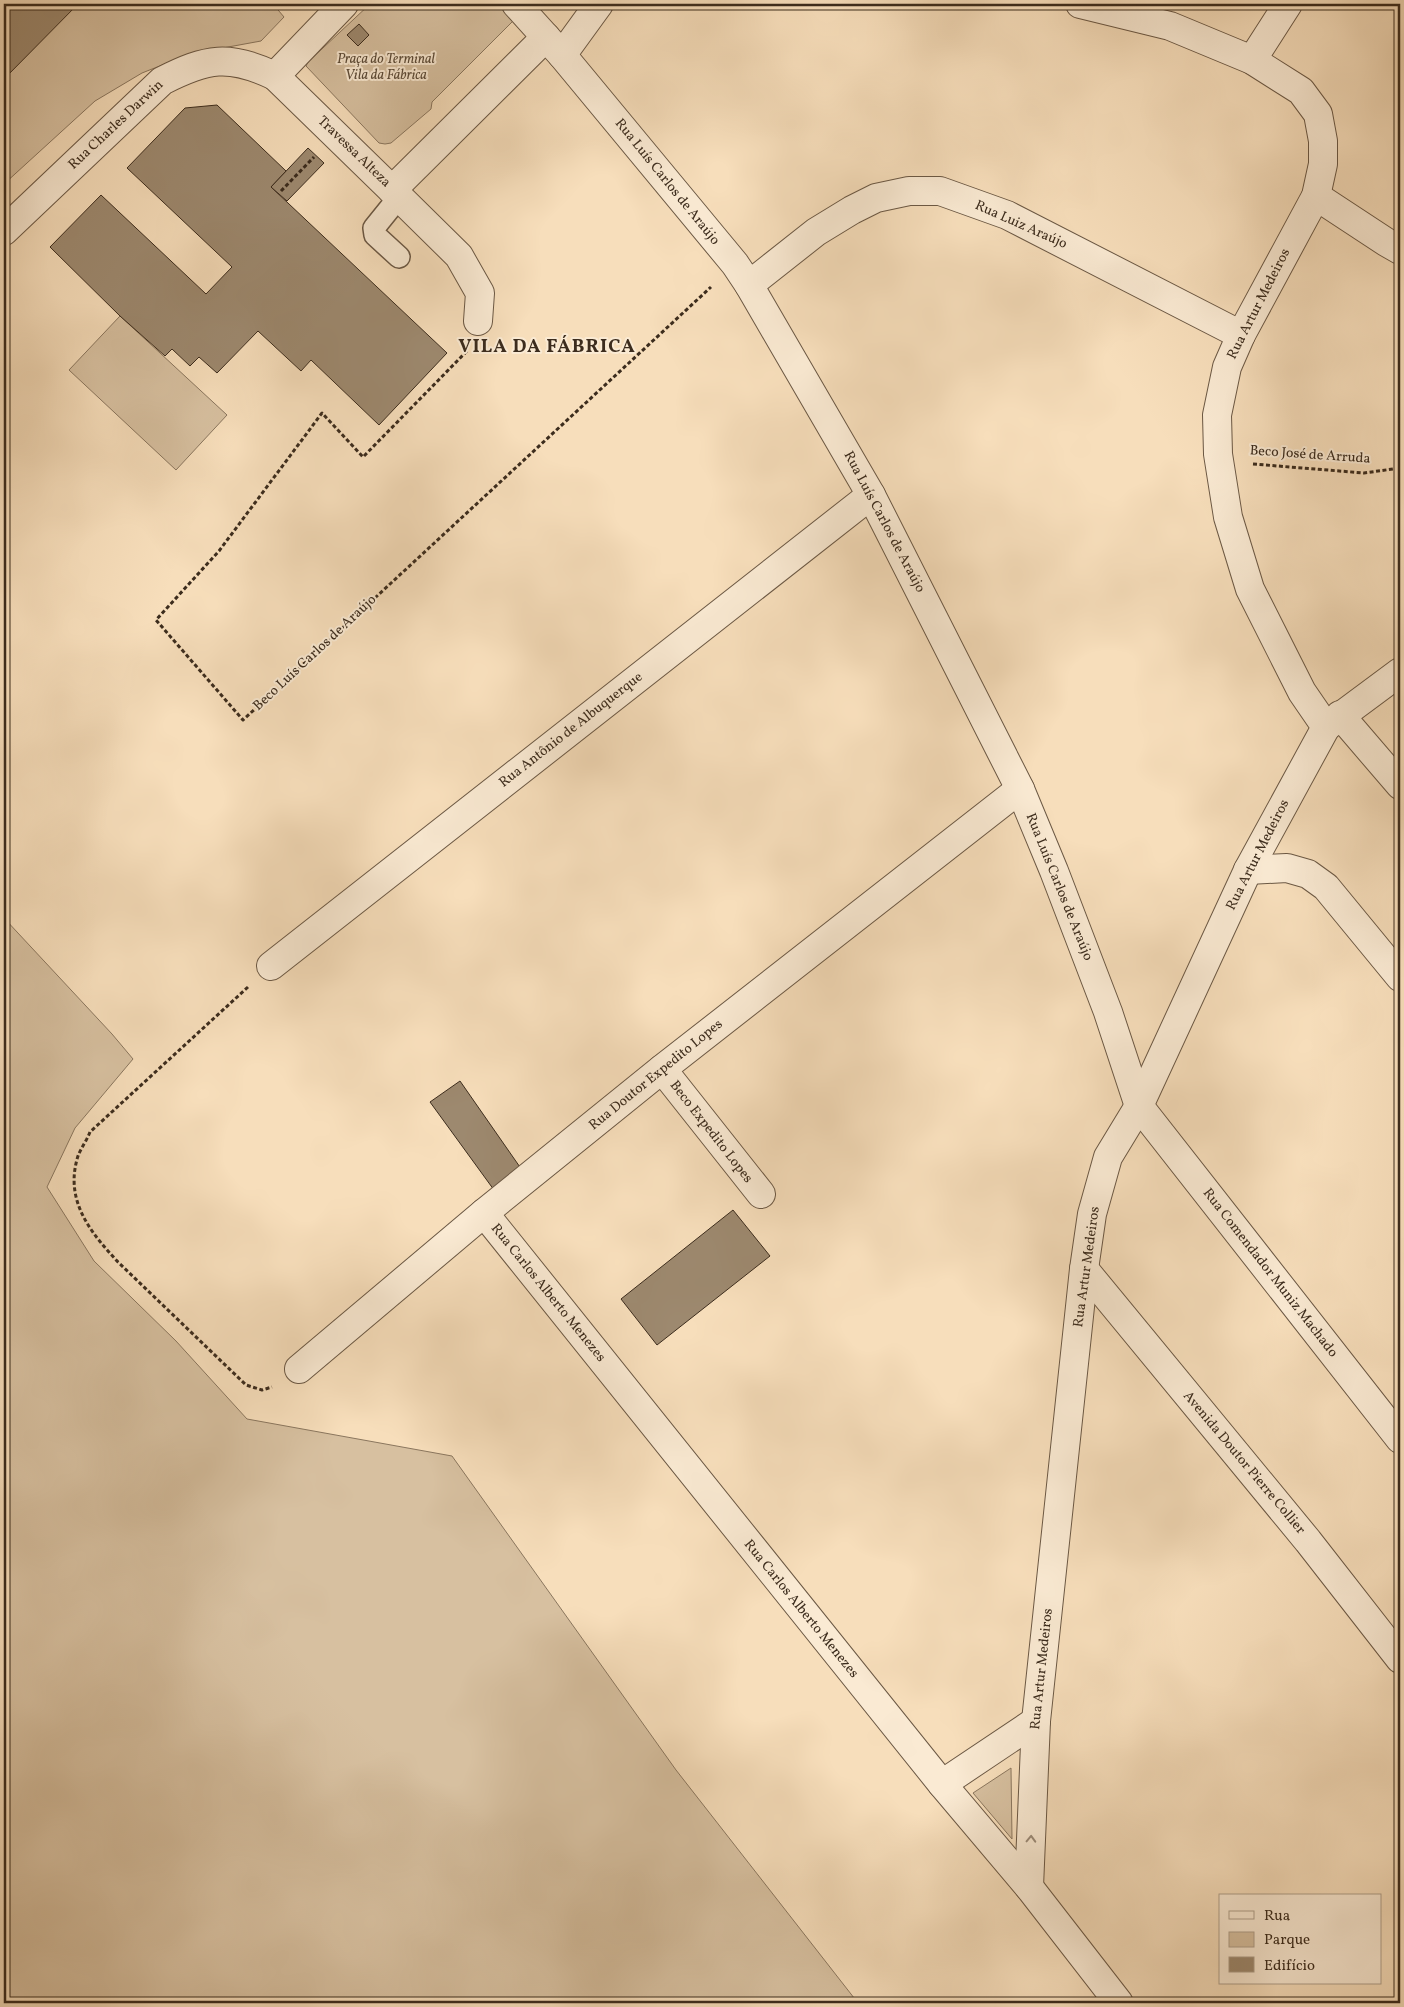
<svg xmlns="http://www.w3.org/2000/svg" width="1404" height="2007" font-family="Vollkorn,serif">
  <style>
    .green { fill: #d7c0a0; stroke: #8a765e }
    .building { fill: #9d896f; stroke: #3c2c1d }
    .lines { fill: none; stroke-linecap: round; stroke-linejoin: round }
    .service-casing { stroke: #6b5844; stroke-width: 24 }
    .minor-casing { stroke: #6b5844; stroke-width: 30 }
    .path { stroke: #3c2c1d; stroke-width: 3; stroke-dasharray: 4 2.5; stroke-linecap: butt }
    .service { stroke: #faead3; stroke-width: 21 }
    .minor { stroke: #faead3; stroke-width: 28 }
    .oneway { stroke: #9b8b78 }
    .labels { text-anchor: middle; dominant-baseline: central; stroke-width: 4; stroke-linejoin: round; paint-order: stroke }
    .park-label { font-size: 14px; font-style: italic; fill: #5b4a37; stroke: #faead3 }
    .street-label { font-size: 14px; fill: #3c2c1d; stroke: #faead3 }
    .district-label { font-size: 19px; font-weight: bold; letter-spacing: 1px; fill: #3c2c1d; stroke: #faead3 }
  </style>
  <rect width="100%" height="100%" fill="#f7debb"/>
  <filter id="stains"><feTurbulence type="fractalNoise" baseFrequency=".004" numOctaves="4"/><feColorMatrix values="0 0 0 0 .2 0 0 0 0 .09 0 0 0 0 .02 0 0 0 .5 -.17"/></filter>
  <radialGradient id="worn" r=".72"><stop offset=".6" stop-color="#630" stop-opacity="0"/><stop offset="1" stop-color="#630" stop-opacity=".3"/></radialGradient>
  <!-- green -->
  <g class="green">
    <polygon points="4,4 273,4 284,17 261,41 190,54 142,73 95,101 4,184"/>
    <polygon points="370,4 502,4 516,18 432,102 431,109 391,143 385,144 379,143 306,66 308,62"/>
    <polygon points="120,316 227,415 176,470 69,370"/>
    <polygon points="4,918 112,1034 133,1059 75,1128 47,1187 94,1261 176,1341 247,1419 452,1456 676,1770 858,2003 4,2003"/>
    <polygon points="1011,1768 1012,1839 973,1793"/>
  </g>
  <!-- building -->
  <g class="building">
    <polygon points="4,4 78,4 4,79"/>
    <polygon points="359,24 369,35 358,46 347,35"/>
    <polygon points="217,105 286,171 271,187 447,353 379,425 311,360 301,371 258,331 217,373 199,357 190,366 172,349 165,356 120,316 50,247 101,195 206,294 232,267 127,168 185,108"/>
    <polygon points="308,148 324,163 287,201 271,187"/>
    <polygon points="460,1081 522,1170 494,1190 430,1102"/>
    <polygon points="733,1210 770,1256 657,1345 621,1299"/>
  </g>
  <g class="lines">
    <!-- service casing -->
    <g class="service-casing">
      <polyline id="service" points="399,197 374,228 375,235 399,257"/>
    </g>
    <!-- minor casing -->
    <g class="minor-casing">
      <g id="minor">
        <polyline points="344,4 275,76 392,190 546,37"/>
        <polyline points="516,4 562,55 735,264 749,285 871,495 1020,789 1054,871 1108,1012 1139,1106 1400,1439"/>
        <polyline points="562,55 599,4"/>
        <polyline points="1252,60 1288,4"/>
        <polyline points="392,190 459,256 480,293 478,321"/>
        <polyline points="1316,196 1386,242 1400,250"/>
        <path d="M4 231 162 81C207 58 229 54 275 76"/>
        <polyline points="749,285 816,232 852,210 876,198 909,191 940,191 1007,215 1241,335"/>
        <polyline points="1340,715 1400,785"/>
        <polyline points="1326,727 1400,672"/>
        <polyline points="1248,870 1287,868 1308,874 1326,887 1400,977"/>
        <polyline points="271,966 871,495"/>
        <polyline points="662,1069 761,1194"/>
        <polyline points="484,1213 942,1784 1029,1887 1119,2003"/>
        <polyline points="1084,1269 1308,1541 1400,1659"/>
        <polyline points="299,1369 484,1213 662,1069 1020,789"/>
        <polyline points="942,1784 1036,1721"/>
        <polyline points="1029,1887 1036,1721 1084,1269 1092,1214 1108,1157 1139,1106 1248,870 1326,727 1302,692 1250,589 1228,517 1218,454 1217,415 1227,367 1241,335 1316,196 1323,164 1323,141 1318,114 1301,91 1252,60 1170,26 1080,4"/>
      </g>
    </g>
    <!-- path -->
    <g class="path">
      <polyline points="281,191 314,157"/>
      <polyline points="467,351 363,457 322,413 219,551 156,620 243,720 711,287"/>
      <polyline points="1253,464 1364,473 1400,468"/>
      <path d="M248 987 90 1132C87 1140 81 1148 78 1156 64 1200 90 1232 118 1262L246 1385 262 1390 272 1387"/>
    </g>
    <!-- service -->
    <use href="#service" class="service"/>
    <!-- minor -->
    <use href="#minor" class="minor"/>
  </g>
  <!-- one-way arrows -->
  <defs><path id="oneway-chevron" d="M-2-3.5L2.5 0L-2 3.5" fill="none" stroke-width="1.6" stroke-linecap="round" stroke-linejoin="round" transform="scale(1.25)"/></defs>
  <use class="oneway" href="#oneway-chevron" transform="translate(1031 1839) rotate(-88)"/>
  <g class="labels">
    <!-- park labels -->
    <g class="park-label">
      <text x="386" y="59">Praça do Terminal<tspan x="386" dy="16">Vila da Fábrica</tspan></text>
    </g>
    <!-- street labels -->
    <g class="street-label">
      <text transform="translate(116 125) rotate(-43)">Rua Charles Darwin</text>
      <text transform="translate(354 152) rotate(44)">Travessa Alteza</text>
      <text transform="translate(667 182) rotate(51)">Rua Luís Carlos de Araújo</text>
      <text transform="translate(1021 225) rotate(24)">Rua Luiz Araújo</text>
      <text transform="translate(1259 304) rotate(-63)">Rua Artur Medeiros</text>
      <text transform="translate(1310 455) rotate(4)">Beco José de Arruda</text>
      <text transform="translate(884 522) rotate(62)">Rua Luís Carlos de Araújo</text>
      <text transform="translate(315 653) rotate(-43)">Beco Luís Carlos de Araújo</text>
      <text transform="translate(571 730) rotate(-38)">Rua Antônio de Albuquerque</text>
      <text transform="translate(1258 855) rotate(-63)">Rua Artur Medeiros</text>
      <text transform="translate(1059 887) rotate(68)">Rua Luís Carlos de Araújo</text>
      <text transform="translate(656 1075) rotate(-39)">Rua Doutor Expedito Lopes</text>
      <text transform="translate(711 1132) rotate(52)">Beco Expedito Lopes</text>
      <text transform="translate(1087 1267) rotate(-82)">Rua Artur Medeiros</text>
      <text transform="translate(1270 1273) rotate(52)">Rua Comendador Muniz Machado</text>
      <text transform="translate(548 1293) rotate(51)">Rua Carlos Alberto Menezes</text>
      <text transform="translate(1244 1463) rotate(50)">Avenida Doutor Pierre Collier</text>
      <text transform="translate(801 1609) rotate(51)">Rua Carlos Alberto Menezes</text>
      <text transform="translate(1042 1669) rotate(-84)">Rua Artur Medeiros</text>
    </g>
    <!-- district labels -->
    <g class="district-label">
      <text x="547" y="347">VILA DA FÁBRICA</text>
    </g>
  </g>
  <!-- margin -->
  <rect width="1404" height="2007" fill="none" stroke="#f7debb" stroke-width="20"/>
  <rect x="5" y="5" width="1394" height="1997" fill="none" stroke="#3c2c1d" stroke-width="2.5"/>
  <rect x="10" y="10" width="1384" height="1987" fill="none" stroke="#3c2c1d"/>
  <!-- legend -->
  <rect x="1219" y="1894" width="162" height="90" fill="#faead3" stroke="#ae9e8a"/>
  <rect x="1229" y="1911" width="25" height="8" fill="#faead3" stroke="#ae9e8a"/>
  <text x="1264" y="1920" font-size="15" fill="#3c2c1d">Rua</text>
  <rect x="1229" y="1932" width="25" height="15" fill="#d7c0a0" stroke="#ae9e8a"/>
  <text x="1264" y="1944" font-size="15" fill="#3c2c1d">Parque</text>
  <rect x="1229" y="1957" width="25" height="15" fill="#9d896f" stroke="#ae9e8a"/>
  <text x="1264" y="1970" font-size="15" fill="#3c2c1d">Edifício</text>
  <rect width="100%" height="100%" filter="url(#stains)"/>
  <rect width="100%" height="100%" fill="url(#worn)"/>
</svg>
